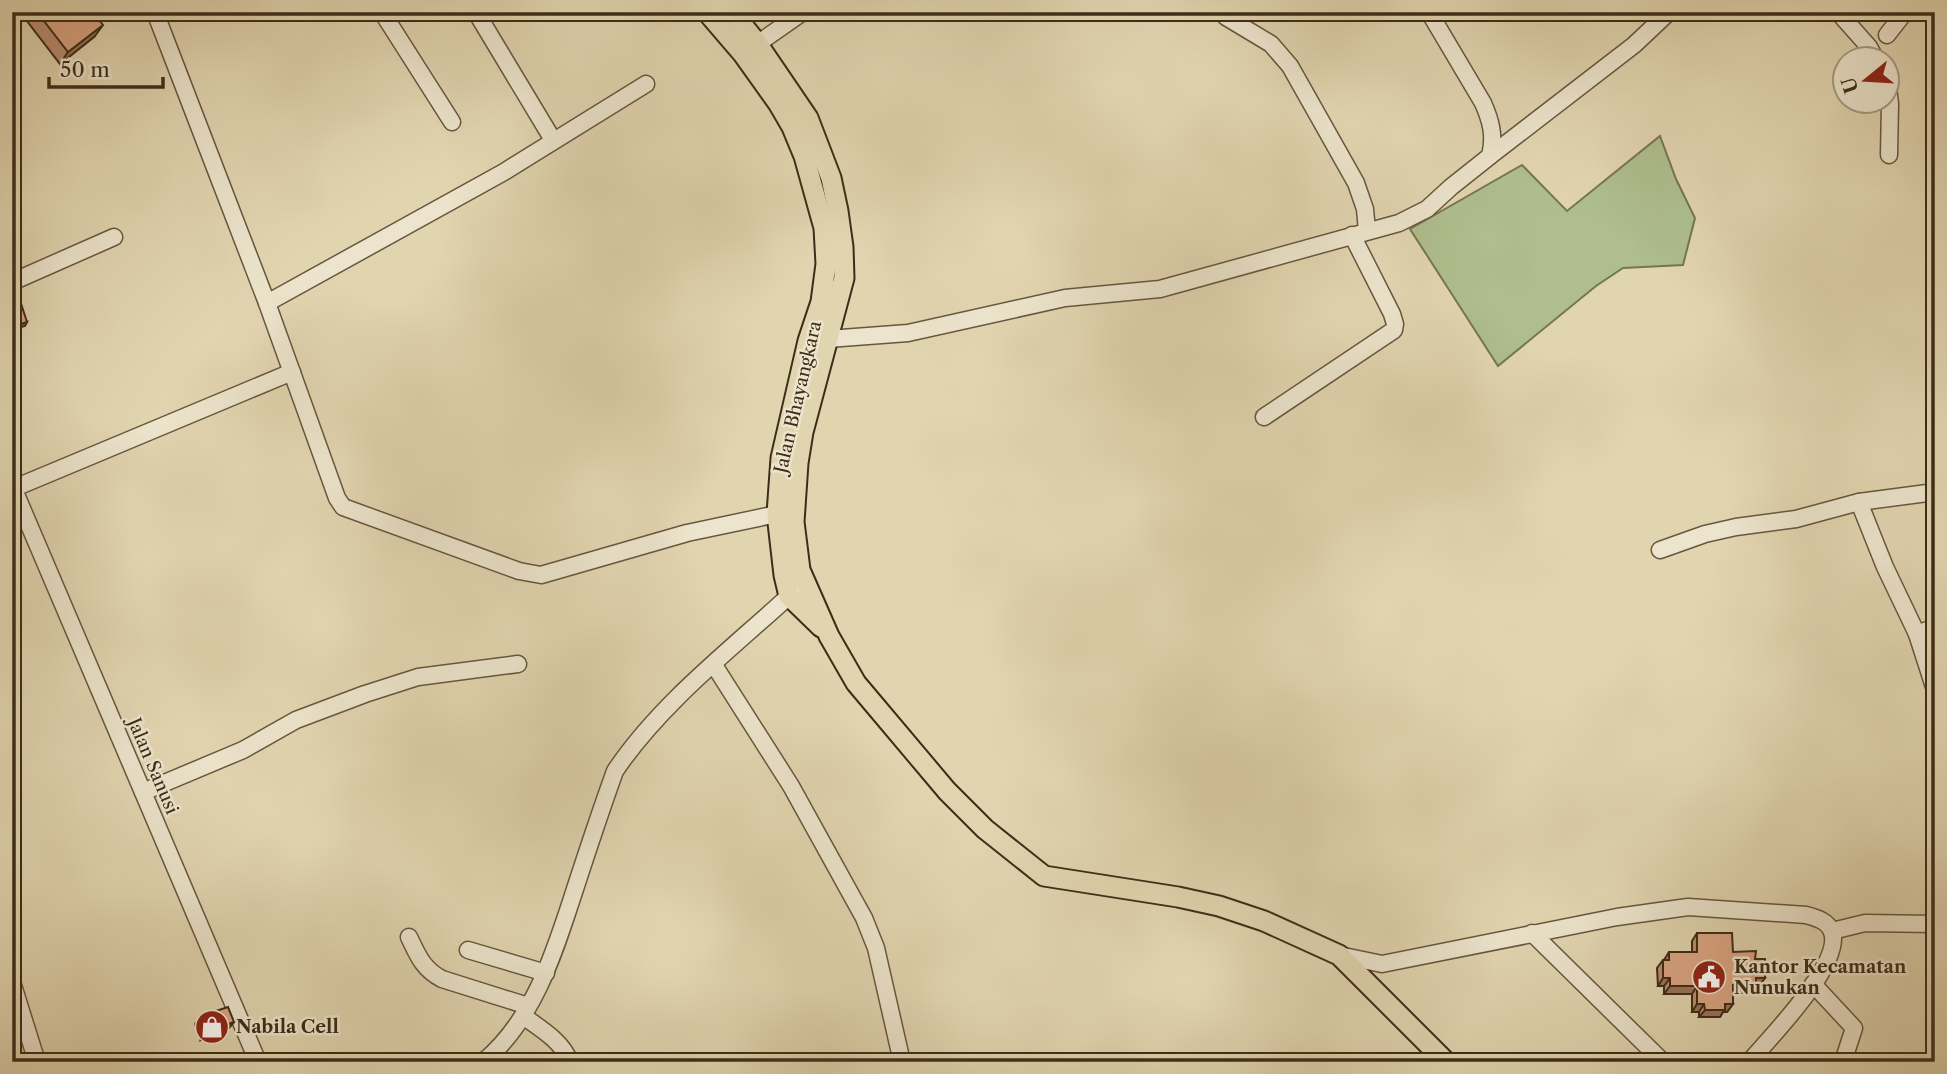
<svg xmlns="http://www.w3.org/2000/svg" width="1947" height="1074" font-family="'Libre Caslon Text',serif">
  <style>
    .green { fill: #aebe8e; stroke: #767653; stroke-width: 2 }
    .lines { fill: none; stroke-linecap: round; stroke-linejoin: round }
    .minor-casing { stroke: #66573e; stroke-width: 19 }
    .major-casing { stroke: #3d2d18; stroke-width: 23 }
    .minor { stroke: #ece4cc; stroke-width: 16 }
    .major { stroke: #e1d5b0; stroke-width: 19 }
    .wall { fill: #bc8e72; stroke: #3d2d18; stroke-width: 2 }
    .shaded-wall { fill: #99745c; stroke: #3d2d18; stroke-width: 2 }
    .building { fill: #dba584; stroke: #3d2d18; stroke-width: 2 }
    .labels { text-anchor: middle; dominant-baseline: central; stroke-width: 5; stroke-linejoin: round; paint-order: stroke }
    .street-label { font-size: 18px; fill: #3d2d18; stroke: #ece4cc }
    .poi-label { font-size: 18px; font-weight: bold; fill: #3d2d18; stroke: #ece4cc; text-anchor: start }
  </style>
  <rect width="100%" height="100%" fill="#e1d5b0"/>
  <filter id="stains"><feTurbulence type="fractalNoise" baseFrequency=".00286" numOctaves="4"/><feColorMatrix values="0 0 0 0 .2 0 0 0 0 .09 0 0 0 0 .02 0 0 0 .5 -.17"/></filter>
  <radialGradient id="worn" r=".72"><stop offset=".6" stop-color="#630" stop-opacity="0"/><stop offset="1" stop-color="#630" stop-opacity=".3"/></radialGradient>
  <!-- green -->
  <polygon class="green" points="1660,136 1676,179 1695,218 1683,265 1623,268 1596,286 1498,366 1410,229 1522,165 1567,211"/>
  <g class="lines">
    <!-- minor casing -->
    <g class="minor-casing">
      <g id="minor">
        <polyline points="155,12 267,303 337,498 343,507 519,571 541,575 687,533 777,514"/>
        <polyline points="382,12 452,122"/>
        <polyline points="476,12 553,140"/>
        <polyline points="1838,12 1869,47 1876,60"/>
        <polyline points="1226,17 1271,44 1290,66 1356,183 1365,209 1367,231"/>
        <polyline points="1887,35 1905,12"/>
        <polyline points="750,49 803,12"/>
        <polyline points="1888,87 1890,104 1889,155"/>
        <polyline points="1490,156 1634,45 1669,12"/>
        <polyline points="12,282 114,237"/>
        <polyline points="267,303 504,172 646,84"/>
        <path d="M828 339 908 333 1065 298 1160 289 1399 223 1427 209 1451 187 1490 156C1495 136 1491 121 1483 103L1429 12"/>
        <polyline points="1264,417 1394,330 1395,324 1392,314 1352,235"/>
        <polyline points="12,485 258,1062"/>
        <polyline points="12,489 292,372"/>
        <polyline points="1859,502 1885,567 1917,634"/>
        <polyline points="1660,550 1705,534 1736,527 1796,519 1859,502 1935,492"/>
        <polyline points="1935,627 1917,634 1935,690"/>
        <polyline points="714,665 791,786 864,918 876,948 902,1062"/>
        <polyline points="143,792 243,750 296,720 365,694 418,677 518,664"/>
        <polyline points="1832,931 1865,923 1935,924"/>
        <polyline points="1532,933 1663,1062"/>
        <path d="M409 937C418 956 423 969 442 979L528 1006"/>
        <polyline points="468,950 546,973"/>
        <path d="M1339 955 1382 964 1617 917 1688 907 1806 915C1817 918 1828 921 1832 932 1843 963 1770 1038 1749 1062"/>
        <polyline points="12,982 37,1062"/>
        <polyline points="1813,984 1854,1028 1843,1062"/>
        <path d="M523 1016C541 1029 562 1041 570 1062"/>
        <path d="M483 1062C535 1019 555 950 575 889 588 849 601 810 615 771 660 704 730 650 789 596L798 590"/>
      </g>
    </g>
    <!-- major casing -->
    <g class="major-casing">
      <g id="major">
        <polyline points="707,12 743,54 778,103 792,127 804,156 824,228 826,264 821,302 808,341 781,458 777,514 784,575 789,596 821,627"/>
        <polyline points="732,12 757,43 808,118 831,178 838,211 843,247 844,278 803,432 798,463 794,522 800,570 829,636 856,683 947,791 985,829 1044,876 1178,897 1219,906 1264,921 1339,955 1446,1062"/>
      </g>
    </g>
    <!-- minor -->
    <use href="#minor" class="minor"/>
    <!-- major -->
    <use href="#major" class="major"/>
  </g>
  <!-- wall -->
  <g class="wall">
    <polygon points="20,12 93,12 95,36 60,64"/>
    <polygon points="1697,933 1733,952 1755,959 1760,985 1756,985 1750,993 1733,993 1733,1004 1727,1012 1723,1012 1720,1017 1699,1017 1699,1012 1692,1012 1692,994 1664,994 1664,986 1658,986 1657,968 1663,960 1664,960 1669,952 1692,952 1692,941"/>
    <polygon points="201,1016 234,1022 228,1029 201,1040 195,1024"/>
  </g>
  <!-- shaded-wall -->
  <g class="shaded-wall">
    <polygon points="103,25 95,36 60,64 68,52"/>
    <polygon points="27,322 25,326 12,330 12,327"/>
    <polygon points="1663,978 1670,978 1664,986 1658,986"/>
    <polygon points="1756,978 1765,978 1760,985 1750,985"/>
    <polygon points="1733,985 1756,986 1750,993 1727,993"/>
    <polygon points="1670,986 1697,986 1692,994 1664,994"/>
    <polygon points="1697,1004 1704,1004 1699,1012 1692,1012"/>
    <polygon points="1725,1004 1733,1004 1727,1012 1723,1012 1720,1017 1699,1017 1705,1010"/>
    <polygon points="234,1022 228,1029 201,1040 206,1032"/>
  </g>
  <!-- building -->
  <g class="building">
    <polygon points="37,12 93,12 103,25 68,52"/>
    <polygon points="12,288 16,288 27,322 12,327"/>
    <polygon points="1697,933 1732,933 1733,952 1756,951 1755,959 1765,959 1765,978 1756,978 1756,986 1733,985 1733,1004 1725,1004 1725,1010 1705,1010 1704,1004 1697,1004 1697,986 1670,986 1670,978 1663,978 1663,960 1669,960 1669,952 1697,952"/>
    <polygon points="228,1007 234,1022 206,1032 201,1016"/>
  </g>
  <!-- icons -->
  <defs>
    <g id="civic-disc" transform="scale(1.75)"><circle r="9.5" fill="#8f2418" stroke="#ece4cc"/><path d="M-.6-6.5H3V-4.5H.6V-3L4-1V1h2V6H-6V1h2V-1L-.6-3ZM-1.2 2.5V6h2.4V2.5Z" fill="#fff"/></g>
    <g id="shop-disc" transform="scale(1.75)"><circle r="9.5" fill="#8f2418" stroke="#ece4cc"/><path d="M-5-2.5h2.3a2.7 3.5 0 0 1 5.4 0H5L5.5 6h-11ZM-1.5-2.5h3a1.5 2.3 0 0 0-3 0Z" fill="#fff"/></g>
  </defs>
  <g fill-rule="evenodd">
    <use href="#civic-disc" x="1709" y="977"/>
    <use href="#shop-disc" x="212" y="1027"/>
  </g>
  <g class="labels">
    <!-- street labels -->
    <g class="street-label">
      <text transform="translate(798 397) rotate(-77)">Jalan Bhayangkara</text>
      <text transform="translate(153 766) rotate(67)">Jalan Sanusi</text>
    </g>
    <!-- poi labels -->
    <g class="poi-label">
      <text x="1734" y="967">Kantor Kecamatan<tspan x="1734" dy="21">Nunukan</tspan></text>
      <text x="236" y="1027">Nabila Cell</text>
    </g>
  </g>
  <!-- margin -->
  <rect width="1947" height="1074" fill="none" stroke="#e1d5b0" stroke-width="42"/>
  <rect x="14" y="14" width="1919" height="1046" fill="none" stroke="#3d2d18" stroke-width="3.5"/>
  <rect x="21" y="21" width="1905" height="1032" fill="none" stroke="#3d2d18" stroke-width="2"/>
  <!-- north arrow -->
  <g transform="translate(1866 80) rotate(252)"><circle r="33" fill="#ece4cc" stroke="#a69b84" stroke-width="2"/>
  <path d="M0-5L12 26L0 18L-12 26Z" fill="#8f2418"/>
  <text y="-10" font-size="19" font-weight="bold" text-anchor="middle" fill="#3d2d18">U</text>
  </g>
  <!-- scale -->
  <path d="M49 77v10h114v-10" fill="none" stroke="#3d2d18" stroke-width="3.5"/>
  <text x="60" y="77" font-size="21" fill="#3d2d18" stroke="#ece4cc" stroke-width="5" paint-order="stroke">50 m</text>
  <rect width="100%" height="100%" filter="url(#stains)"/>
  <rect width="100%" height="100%" fill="url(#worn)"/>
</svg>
